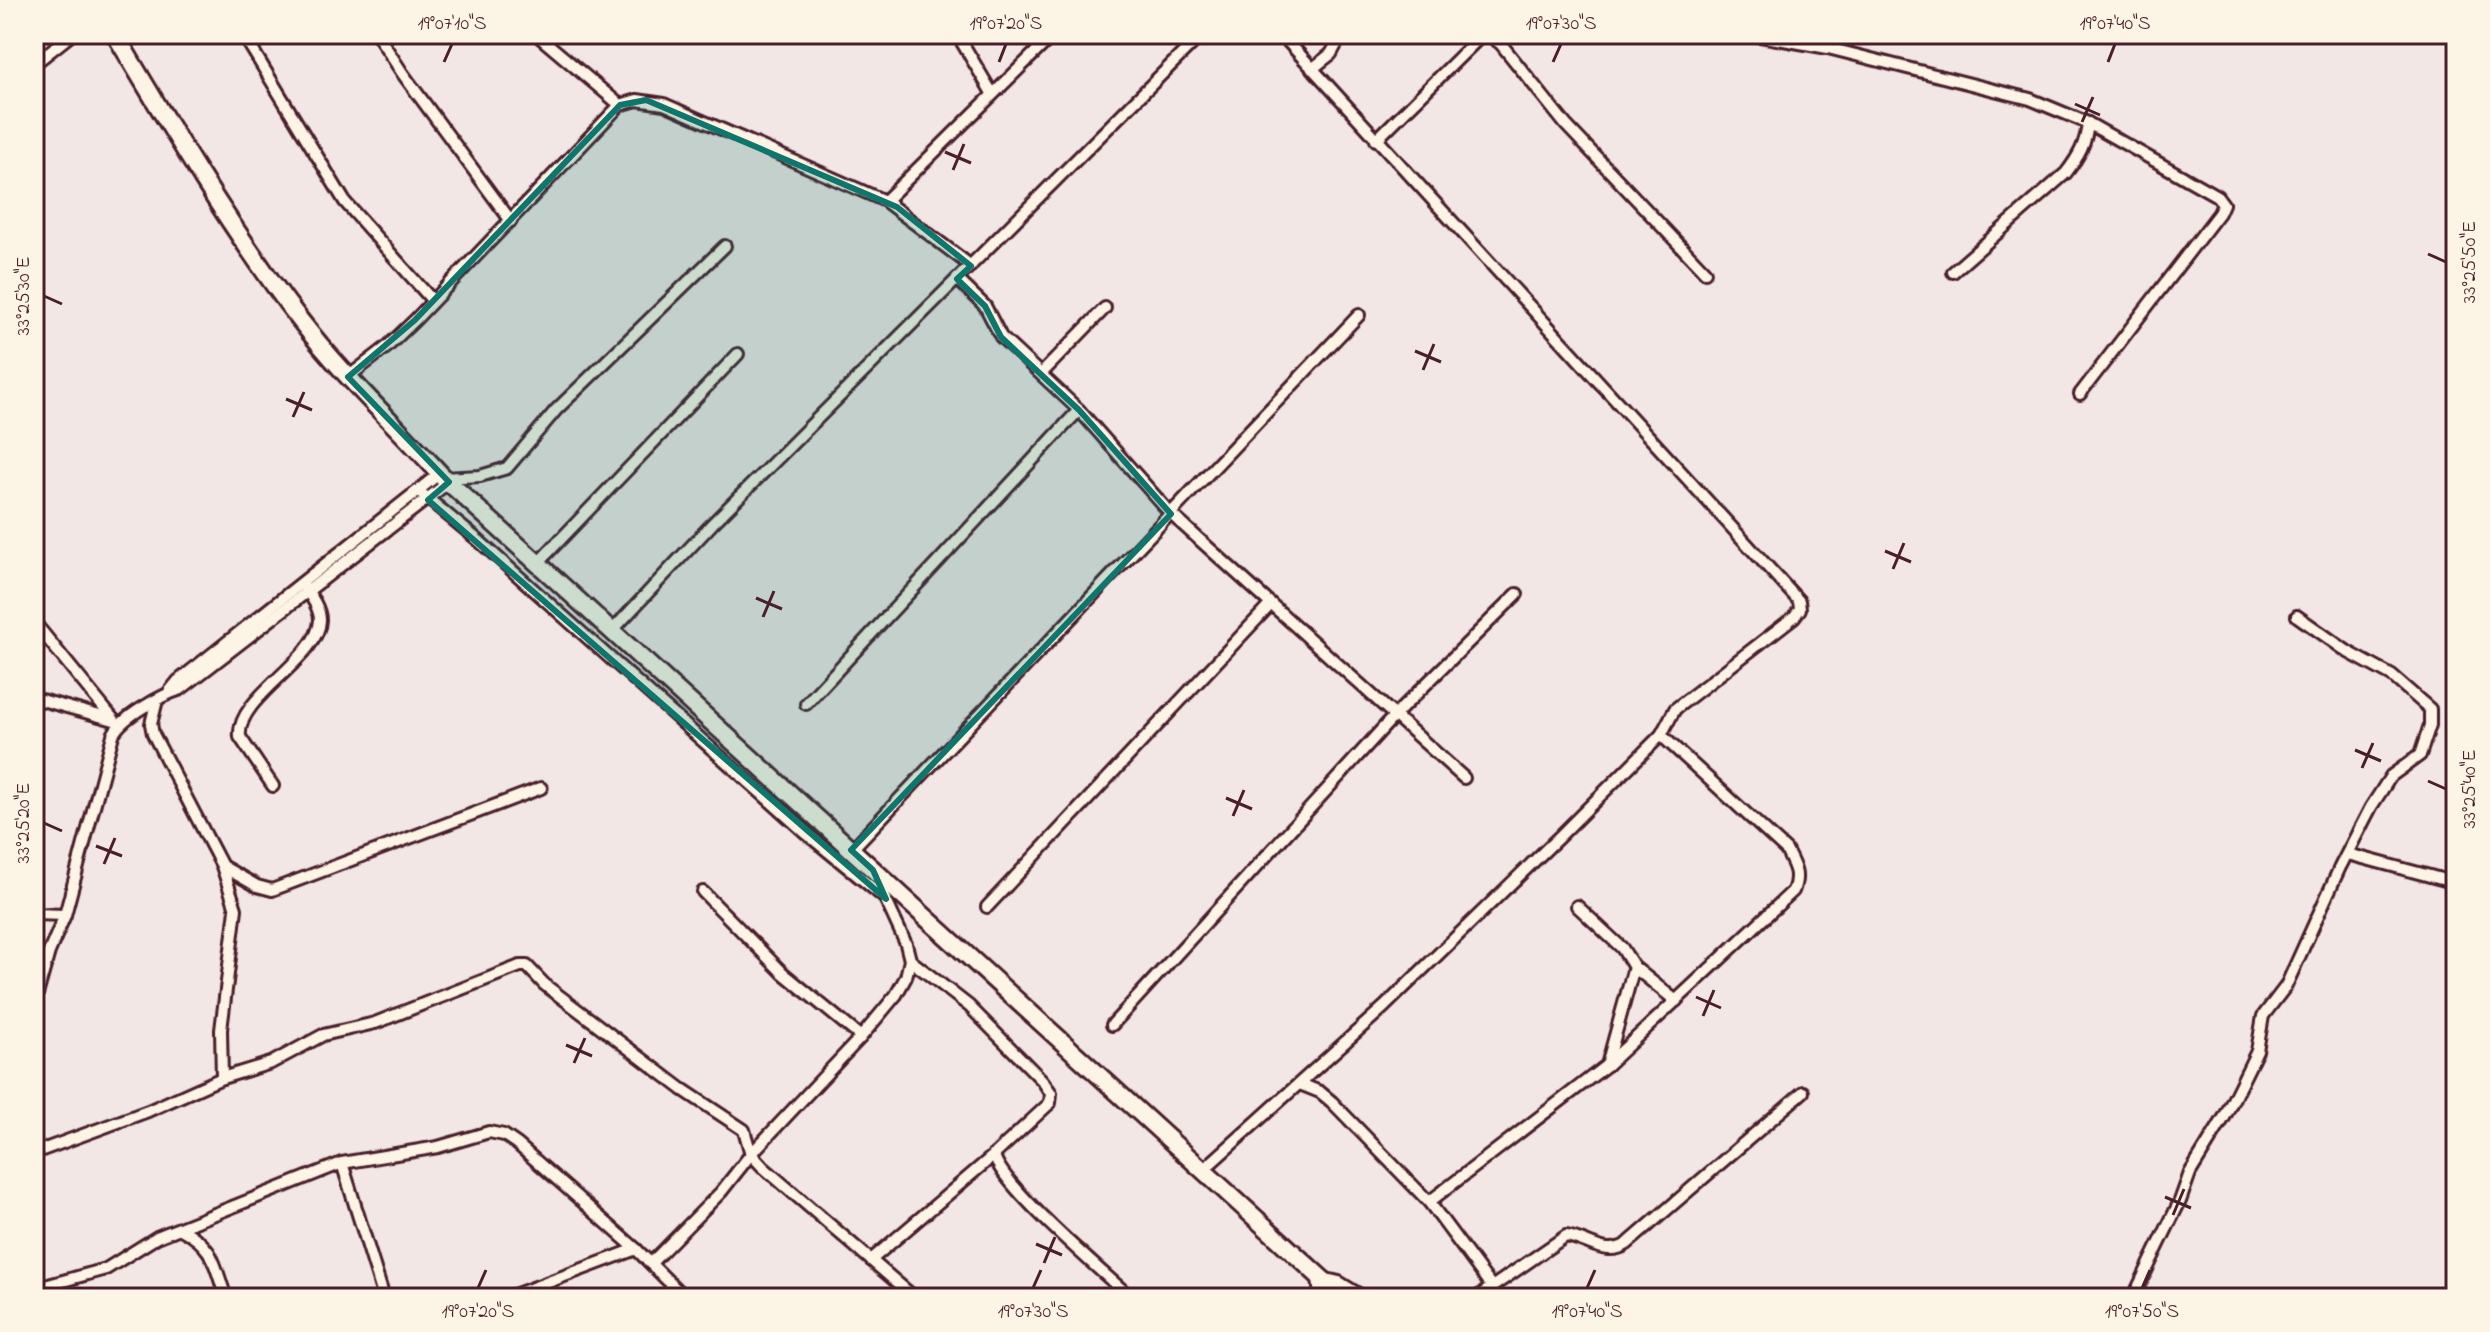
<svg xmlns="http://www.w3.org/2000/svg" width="2490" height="1332" font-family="'Indie Flower',sans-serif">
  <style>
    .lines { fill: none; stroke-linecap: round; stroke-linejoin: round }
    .street-casing { stroke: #4a1f2b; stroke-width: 16 }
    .primary-casing { stroke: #4a1f2b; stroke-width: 22 }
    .street { stroke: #fcf5e5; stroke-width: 10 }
    .primary { stroke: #fcf5e5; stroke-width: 16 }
    .marked { fill: #0f766e; fill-opacity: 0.2; stroke: #0f766e; stroke-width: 6; stroke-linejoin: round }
    .ticks { fill: none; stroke: #4a1f2b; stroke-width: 3 }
    .neatline { fill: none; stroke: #4a1f2b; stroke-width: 3 }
    .ticks-label { font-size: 20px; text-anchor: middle; fill: #4a1f2b }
  </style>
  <rect width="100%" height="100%" fill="#f2e7e4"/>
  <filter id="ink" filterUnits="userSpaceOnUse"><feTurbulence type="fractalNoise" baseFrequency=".0125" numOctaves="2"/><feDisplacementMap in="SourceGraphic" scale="16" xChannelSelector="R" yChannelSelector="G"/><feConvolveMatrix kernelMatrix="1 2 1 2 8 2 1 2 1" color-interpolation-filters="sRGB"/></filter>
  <g filter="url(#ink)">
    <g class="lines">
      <!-- street casing -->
      <g class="street-casing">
        <g id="street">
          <polyline points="243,34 345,202 432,300"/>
          <polyline points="377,34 403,74 511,221"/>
          <polyline points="536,34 620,105"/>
          <polyline points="957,34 992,93"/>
          <polyline points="1488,34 1501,44 1566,125 1705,272"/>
          <polyline points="1749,34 1828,48 2030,99 2088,123 2217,196 2223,204 2219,213 2080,394"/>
          <polyline points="34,64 72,34"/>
          <polyline points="1312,69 1331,54 1342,34"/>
          <polyline points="1376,140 1483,34"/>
          <polyline points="885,201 1054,34"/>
          <path d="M1953 272 2066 173C2079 156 2086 144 2088 123"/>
          <polyline points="957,279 985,306 1001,337 1079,410 1171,514 1464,778"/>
          <polyline points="1041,374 1105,308"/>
          <polyline points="348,377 387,347 415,320 620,105 637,100 664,104 885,201 971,266"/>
          <polyline points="444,478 480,476 507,468 556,410 725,246"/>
          <polyline points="420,492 478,540 807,834 886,899"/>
          <polyline points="537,564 738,354"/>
          <polyline points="34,622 113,719"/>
          <polyline points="611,632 713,523 1202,34"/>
          <polyline points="169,692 178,681 440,473"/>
          <polyline points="34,698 114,720"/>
          <polyline points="157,700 151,724 153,734 222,866 236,909 221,1030 222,1078"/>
          <polyline points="806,704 1079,410"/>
          <path d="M273 786 240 737C235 698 319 659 320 620 320 609 311 595 304 587"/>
          <polyline points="851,850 1359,315"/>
          <polyline points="2348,854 2456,883"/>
          <polyline points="222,866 257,886 272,890 541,788"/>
          <polyline points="703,892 783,973 861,1037"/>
          <polyline points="1577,906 1622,948 1634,967 1676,1001"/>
          <polyline points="987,907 1271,604"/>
          <polyline points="34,914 65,915"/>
          <path d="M910 960 969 1006 1042 1080 1051 1093 1050 1103 994 1155C1001 1186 1103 1272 1131 1298"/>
          <path d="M34 1005 49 952 65 915 113 735C121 717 162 695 181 689L449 482"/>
          <polyline points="1112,1025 1395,715 1517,594"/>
          <polyline points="1607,1065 1634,967"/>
          <polyline points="1300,1084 1320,1092 1332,1102 1429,1202 1492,1287"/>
          <polyline points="34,1153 148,1111 222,1078 271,1063 323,1035 375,1023 520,966 527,966 545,985 682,1089 744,1130 751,1154 763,1167 915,1298"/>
          <polyline points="342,1163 384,1298"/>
          <polyline points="1202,1171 1384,1007 1560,836 1661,735 1675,709 1794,617 1800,609 1799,601 1281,34"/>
          <path d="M1429 1202 1607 1065 1793 891C1800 874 1794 866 1786 850L1661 735"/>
          <path d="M181 1229C215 1247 214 1264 226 1298"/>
          <polyline points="871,1260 994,1155"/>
          <polyline points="651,1263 721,1192 751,1154 861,1037 896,995 906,977 910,960 906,944 883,894"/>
          <polyline points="34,1289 106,1269 157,1237 342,1163 438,1147 489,1132 504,1135 517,1144 636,1249 685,1298"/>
          <polyline points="506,1298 636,1249"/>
          <polyline points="1320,1298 1318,1277 1339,1282 1365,1298"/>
          <path d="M1476 1298 1566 1236C1588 1239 1605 1258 1627 1244L1803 1092"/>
          <polyline points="2133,1298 2180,1201 2190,1173 2225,1116 2257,1051 2263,1016 2286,986 2340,867 2371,807 2391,776 2420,755 2430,725 2430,709 2392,676 2348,652 2297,616"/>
        </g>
      </g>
      <!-- primary casing -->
      <g class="primary-casing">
        <path id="primary" d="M115 34C173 132 231 230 300 320 344 377 396 425 444 478L1343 1298"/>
      </g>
      <!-- street -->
      <use href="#street" class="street"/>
      <!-- primary -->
      <use href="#primary" class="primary"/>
    </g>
  </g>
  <!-- marked area -->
  <path class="marked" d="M646 100 897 207 971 266 957 279 985 306 1001 337 1079 410 1171 514 851 850 873 870 886 899 428 500 449 482 348 377 415 320 620 105Z"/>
  <!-- ticks -->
  <path class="ticks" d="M444 62 452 44M999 62 1006 44M1553 62 1561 44M2108 62 2115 44M2075 104 2100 115M2082 122 2093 97M945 152 971 163M953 170 964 144M2428 254 2446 262M44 296 62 304M1415 351 1441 362M1423 370 1434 344M286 399 312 410M293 417 304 392M1885 551 1911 562M1893 569 1904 543M756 598 782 609M763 617 774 591M2355 750 2381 761M2362 768 2373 743M2428 781 2446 789M1226 798 1252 809M1233 816 1244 790M44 823 62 831M96 846 122 856M104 864 115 838M1696 997 1721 1008M1703 1016 1714 990M566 1045 592 1056M574 1063 585 1038M2165 1197 2191 1208M2173 1215 2184 1189M1036 1244 1062 1255M1044 1263 1055 1237M478 1288 486 1270M1033 1288 1041 1270M1587 1288 1595 1270M2142 1288 2150 1270"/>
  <!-- margin -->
  <rect width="2490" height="1332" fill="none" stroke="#fcf5e5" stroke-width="88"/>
  <rect x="44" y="44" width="2402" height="1244" class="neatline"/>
  <g class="ticks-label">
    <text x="452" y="29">19°07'10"S</text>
    <text x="1006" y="29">19°07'20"S</text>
    <text x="1561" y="29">19°07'30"S</text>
    <text x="2115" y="29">19°07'40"S</text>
    <text transform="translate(2468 262) rotate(-90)" y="7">33°25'50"E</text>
    <text transform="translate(22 296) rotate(-90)" y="7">33°25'30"E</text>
    <text transform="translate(2468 789) rotate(-90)" y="7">33°25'40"E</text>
    <text transform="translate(22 823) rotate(-90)" y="7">33°25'20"E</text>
    <text x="478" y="1317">19°07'20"S</text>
    <text x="1033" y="1317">19°07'30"S</text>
    <text x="1587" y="1317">19°07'40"S</text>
    <text x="2142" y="1317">19°07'50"S</text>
  </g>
</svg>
